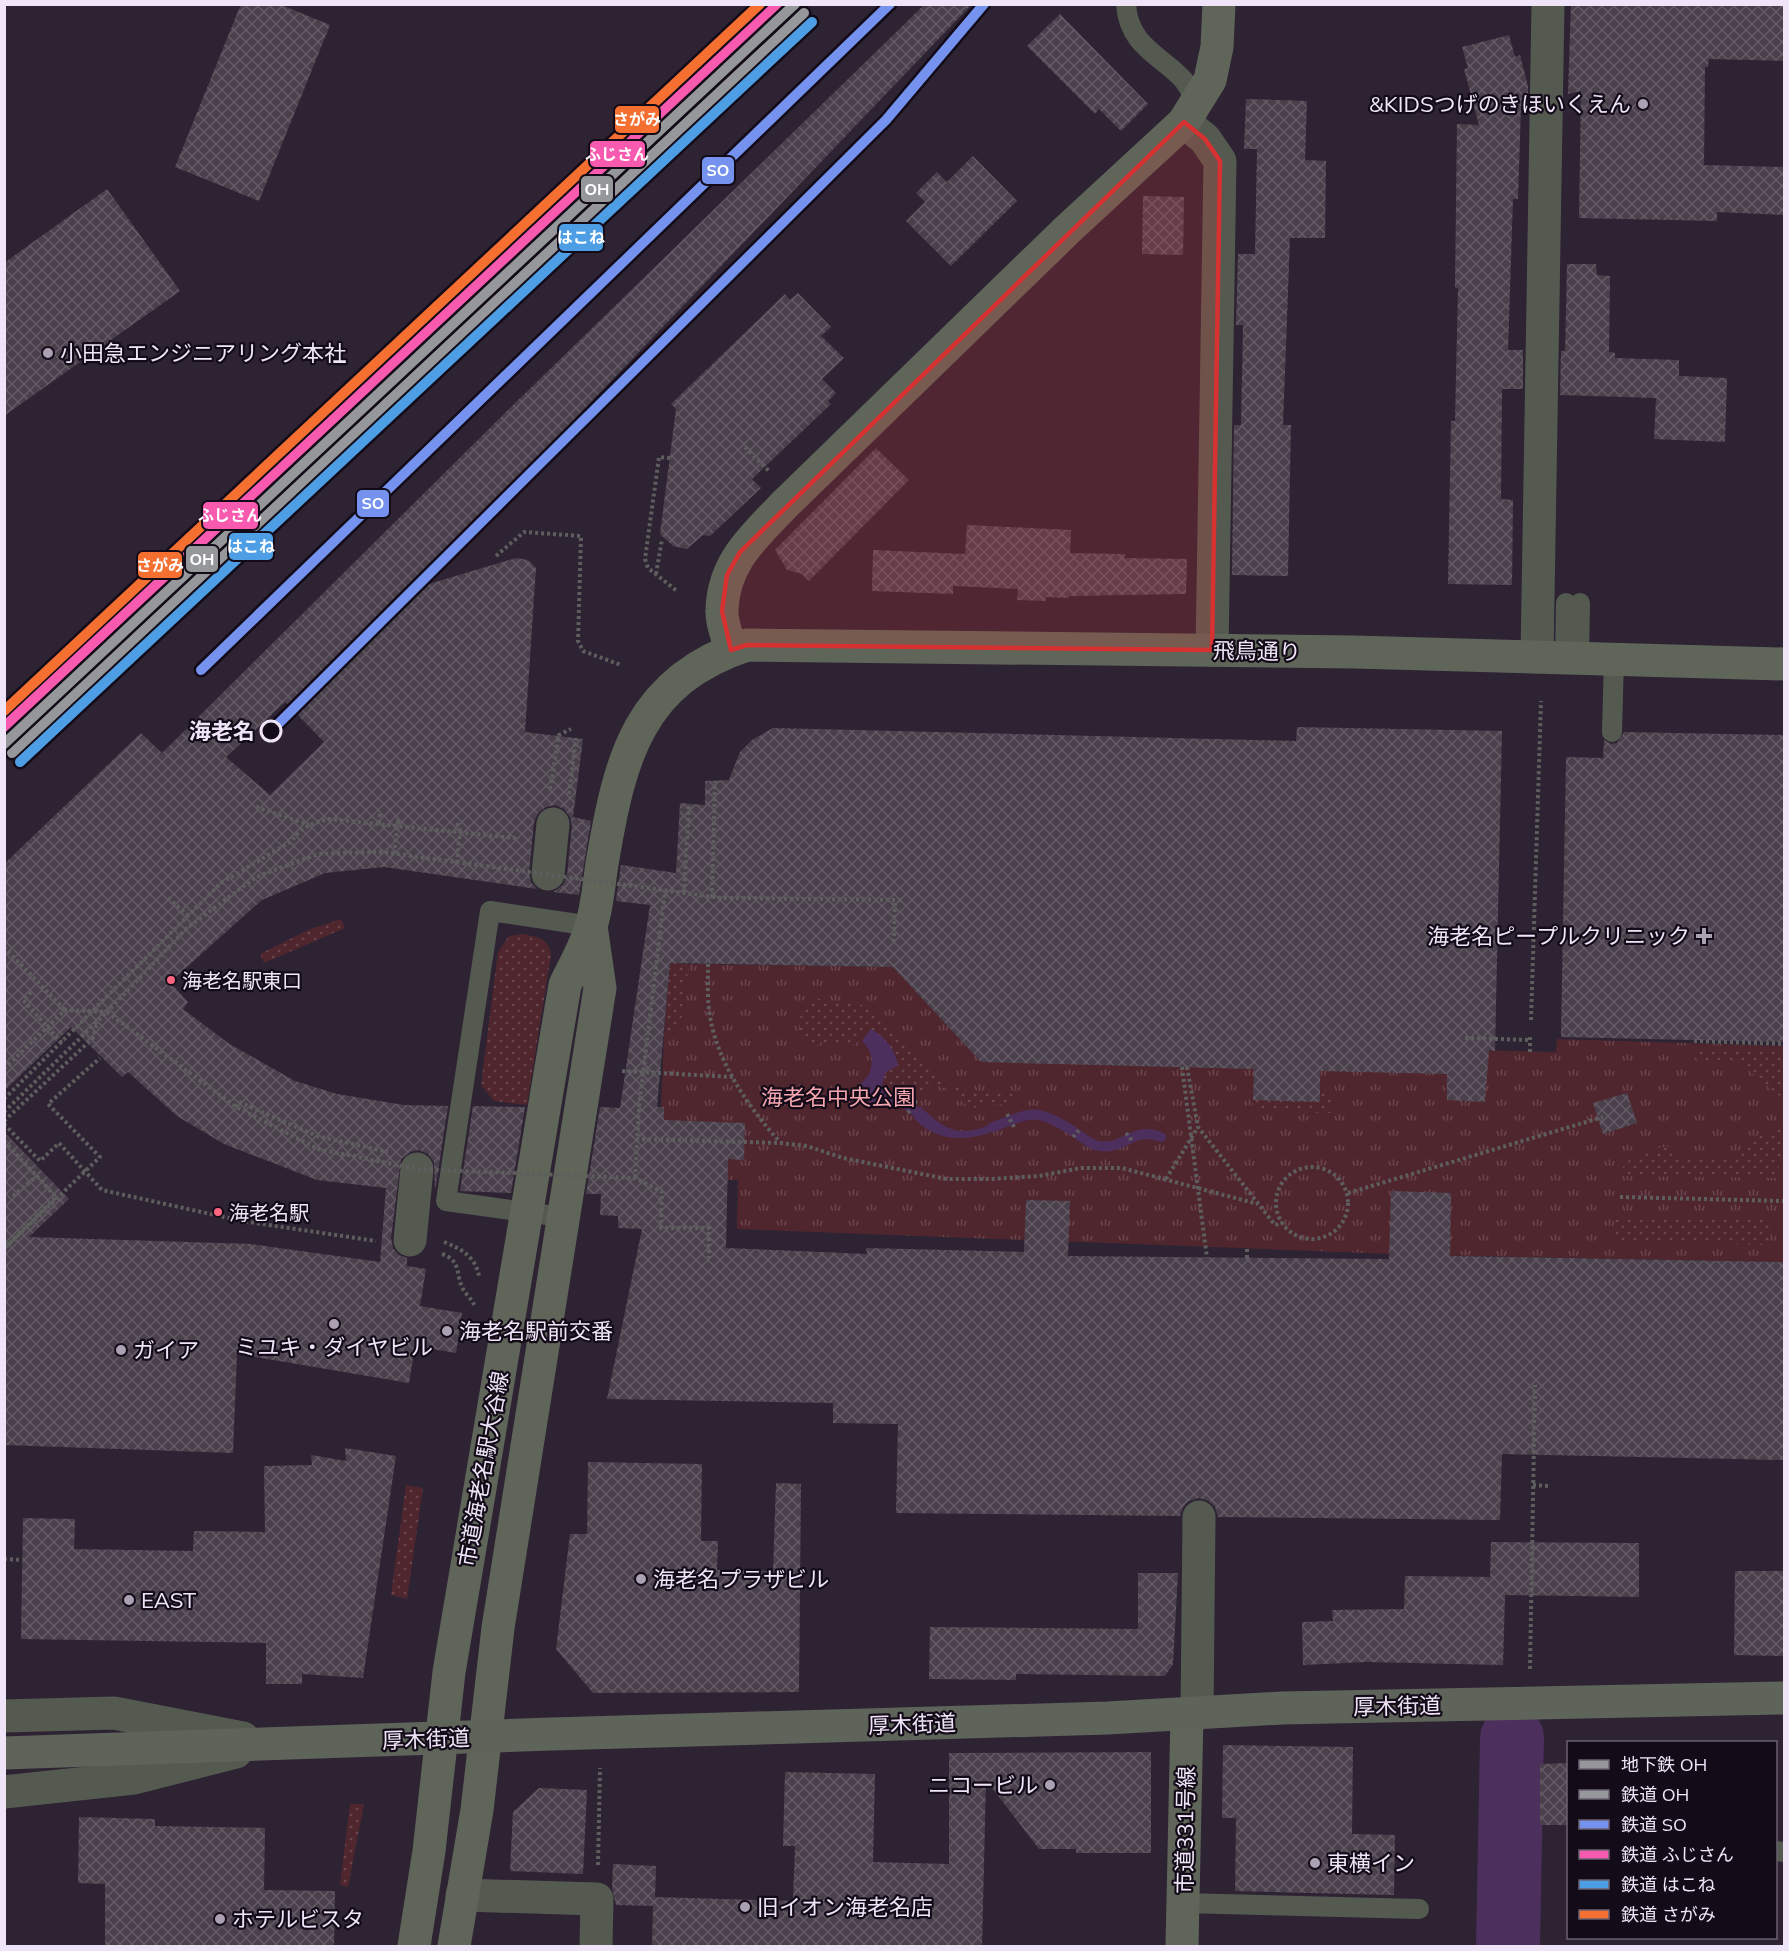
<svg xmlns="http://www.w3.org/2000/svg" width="1789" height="1951" font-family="Mulish,'Noto Sans JP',sans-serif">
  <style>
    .park { fill: url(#park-tufts) }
    .garden { fill: url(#garden-dots) }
    .water { fill: #4c2f5d }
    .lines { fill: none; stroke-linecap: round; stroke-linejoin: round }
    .stream { stroke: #4c2f5d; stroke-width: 10 }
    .river { stroke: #4c2f5d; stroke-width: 64 }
    .building { fill: url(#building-cross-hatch); fill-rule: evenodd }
    .path { stroke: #5d5e5d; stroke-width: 4; stroke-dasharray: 3 3; stroke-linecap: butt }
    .lane { stroke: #555a51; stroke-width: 20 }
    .street { stroke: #555a51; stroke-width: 33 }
    .secondary { stroke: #5f6659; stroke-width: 33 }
    .primary { stroke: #5e6459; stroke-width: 33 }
    .path-bridge { stroke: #5d5e5d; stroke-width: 4; stroke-dasharray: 3 3; stroke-linecap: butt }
    .rail-1-casing { stroke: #130b18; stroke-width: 15 }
    .rail-2-casing { stroke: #130b18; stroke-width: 15 }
    .rail-3-casing { stroke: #130b18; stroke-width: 15 }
    .rail-4-casing { stroke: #130b18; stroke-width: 15 }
    .rail-5-casing { stroke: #130b18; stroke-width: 15 }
    .rail-1 { stroke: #95979a; stroke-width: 10 }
    .rail-2 { stroke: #7492ee; stroke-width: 10 }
    .rail-3 { stroke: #f75aaf; stroke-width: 10 }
    .rail-4 { stroke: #4d9ee5; stroke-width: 10 }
    .rail-5 { stroke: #f46f30; stroke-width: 10 }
    .metro-1-casing { stroke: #130b18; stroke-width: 15 }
    .metro-1 { stroke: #95979a; stroke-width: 10 }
    .marked { fill: #d73132; fill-opacity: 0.2; stroke: #d73132; stroke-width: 4.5; stroke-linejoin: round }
    .poi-dot { fill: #aca1b3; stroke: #130b18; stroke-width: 2 }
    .stop-dot { fill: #130b18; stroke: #f0e5f8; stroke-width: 3 }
    .bus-dot { fill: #fa6682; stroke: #130b18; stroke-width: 2 }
    .labels { text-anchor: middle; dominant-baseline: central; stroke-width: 4.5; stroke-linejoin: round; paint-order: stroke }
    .bus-label { font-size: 20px; fill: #f0e5f8; stroke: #130b18; text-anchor: start }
    .poi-label { font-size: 22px; fill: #f0e5f8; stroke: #130b18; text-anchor: start }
    .street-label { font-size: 22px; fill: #f0e5f8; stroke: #130b18 }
    .stop-label { font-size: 22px; font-weight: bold; fill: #f0e5f8; stroke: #130b18; text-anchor: end }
    .park-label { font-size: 22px; fill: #f5a5ae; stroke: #130b18 }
    .line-badge { stroke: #130b18; stroke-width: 2 }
    .badge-label { font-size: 16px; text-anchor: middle; font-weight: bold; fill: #fff }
  </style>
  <defs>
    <pattern id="park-tufts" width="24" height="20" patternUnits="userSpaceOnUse" patternTransform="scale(1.5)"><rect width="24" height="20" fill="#50262e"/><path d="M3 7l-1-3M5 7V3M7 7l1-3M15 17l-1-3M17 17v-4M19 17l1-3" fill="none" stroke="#6a454d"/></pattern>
    <pattern id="garden-dots" width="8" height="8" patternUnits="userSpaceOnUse" patternTransform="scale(1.5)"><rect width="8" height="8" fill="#50262e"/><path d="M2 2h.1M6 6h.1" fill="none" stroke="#6a454d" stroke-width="1.8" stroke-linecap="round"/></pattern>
    <pattern id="building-cross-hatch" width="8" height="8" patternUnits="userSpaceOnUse" patternTransform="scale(1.5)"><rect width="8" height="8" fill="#4a404c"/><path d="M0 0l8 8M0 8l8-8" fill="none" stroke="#645b67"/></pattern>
  </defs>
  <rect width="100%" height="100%" fill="#2d2333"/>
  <!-- park -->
  <polygon class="park" points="689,964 893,967 965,1044 1167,1066 1464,1074 1465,1050 1556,1052 1557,1039 1784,1046 1784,1262 1420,1255 737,1229 738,1180 658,1178 664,1036 680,1029"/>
  <!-- garden -->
  <g class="garden">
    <polygon points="341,919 345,928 264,963 260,954 308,930"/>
    <path d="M522 934C537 937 549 938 551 955L527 1105 494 1101 481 1085 498 952 509 936Z"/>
    <polygon points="670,963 689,964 680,1029 664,1036"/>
    <path d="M813 998 869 1006 938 1077 956 1087 970 1092 1014 1093 1013 1097 1003 1104 971 1108 944 1088 935 1085 903 1098 890 1096 882 1086V1079L890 1068V1046L873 1030 870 1029C852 1052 849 1047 822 1042L812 1048 804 1044C796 1024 798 1013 813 998Z"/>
    <path d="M1690 1048 1784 1050V1097L1772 1093 1762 1078C1750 1076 1746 1063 1733 1060 1721 1058 1710 1063 1698 1061L1691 1055Z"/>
    <polygon points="1320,1091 1330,1091 1334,1096 1333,1112 1330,1113 1258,1111 1253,1107 1253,1100 1320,1102"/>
    <polygon points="1784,1126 1784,1165 1779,1165 1778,1178 1620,1176 1623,1167 1632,1157 1662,1147 1670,1147 1684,1157 1730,1157 1743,1151 1763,1134"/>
    <polygon points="1619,1216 1771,1219 1770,1245 1614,1242 1614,1218"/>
    <polygon points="406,1485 423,1488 407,1599 391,1595"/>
    <polygon points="350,1804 364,1804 348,1887 340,1885"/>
  </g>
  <!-- water -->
  <g class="water">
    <path d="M871 1029C885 1037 895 1049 898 1065L885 1073 882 1086C889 1098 899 1102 912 1094L903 1107 871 1105 859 1085C875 1074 876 1054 862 1041Z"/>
    <path d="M920 1106C953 1139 965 1135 1005 1119L1007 1125C977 1141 939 1146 914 1118Z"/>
  </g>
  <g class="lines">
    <!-- stream -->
    <g class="stream">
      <polyline points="891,1100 905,1103 927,1120"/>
      <path d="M993 1127C1030 1113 1036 1107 1071 1130 1078 1134 1087 1142 1095 1145 1122 1153 1133 1125 1161 1137"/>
    </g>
    <!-- river -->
    <polyline class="river" points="1508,1946 1512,1738"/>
  </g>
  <!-- building -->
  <g class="building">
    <polygon points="241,4 279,4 330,25 259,201 175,167"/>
    <path d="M925 4H972L412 589 516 558 528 560 536 568 525 732 583 739 573 817 591 821 579 895 553 892 563 885 567 876 572 825 570 817 564 809 555 805 546 807 538 813 534 822 529 873 531 882 537 889 384 867 325 873 262 900 170 982 188 1002 183 1009 228 1043 295 1081 337 1094 404 1105 448 1106 435 1191 434 1162 428 1154 419 1150 410 1152 401 1159 391 1238 393 1248 399 1255 407 1258V1266L426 1269 420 1306 462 1313 456 1353 415 1346 409 1383 237 1354 233 1453 4 1445V1132L69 1199 29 1237 251 1244 380 1262 386 1188 317 1180 224 1144 177 1116 128 1072 122 1077 71 1027 4 1091V864L141 733 162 753 506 412ZM285 702 324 742 270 795 226 757Z"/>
    <polygon points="1571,4 1785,4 1785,61 1709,59 1708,67 1705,67 1704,165 1785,167 1785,215 1717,212 1717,221 1579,218 1581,91 1568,94"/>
    <polygon points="1060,14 1148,104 1121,131 1099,109 1095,114 1027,46"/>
    <polygon points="1509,35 1515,57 1520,55 1528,86 1528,105 1521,106 1518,199 1513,199 1508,350 1523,350 1523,389 1502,389 1501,499 1513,500 1512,585 1448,584 1451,421 1455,421 1458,288 1455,288 1457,124 1479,125 1464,69 1468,68 1462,47"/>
    <polygon points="1246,99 1307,101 1305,160 1326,161 1325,238 1290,238 1283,425 1291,425 1288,576 1232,575 1234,425 1241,425 1243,325 1236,325 1238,254 1255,254 1257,149 1244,149"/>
    <polygon points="973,156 1017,201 951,266 906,221 925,202 916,193 937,172 947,182"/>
    <polygon points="107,189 180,291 4,416 4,263"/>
    <polygon points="1143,196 1184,197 1183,255 1142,254"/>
    <polygon points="1567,264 1596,264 1597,275 1610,276 1609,352 1615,353 1615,358 1679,360 1679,376 1727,378 1725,442 1654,439 1656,398 1560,395 1561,351 1565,351"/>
    <polygon points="798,293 831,327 821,336 844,358 822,379 836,393 828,401 831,404 752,479 761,488 710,536 703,535 687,549 673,546 660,534 676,409 671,404 785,294 790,300"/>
    <polygon points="876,448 909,480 809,581 802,574 787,570 775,550"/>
    <polygon points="967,525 1071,530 1070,553 1125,554 1124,558 1187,559 1186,594 1069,596 1069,598 1046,597 1045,601 1017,600 1018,589 953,586 953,594 872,591 873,550 965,554"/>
    <polygon points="1297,727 1502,731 1495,1051 1489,1050 1485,1102 1447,1100 1447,1074 1320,1071 1320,1102 1253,1100 1254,1069 981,1062 893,967 670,963 657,1107 664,1107 664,1120 745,1123 744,1160 728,1159 726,1248 867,1254 866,1248 1024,1252 1026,1200 1070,1201 1068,1256 1389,1259 1391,1191 1451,1193 1450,1256 1785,1262 1785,1460 1502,1454 1500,1520 1218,1517 1215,1507 1209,1501 1199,1498 1189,1501 1183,1507 1180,1516 896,1513 898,1424 833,1423 833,1403 607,1399 642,1229 618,1228 618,1216 600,1215 601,1194 586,1194 600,1107 620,1108 650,905 616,901 621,865 676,873 680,803 705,805 705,781 729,780 740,752 752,740 773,728 1296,741"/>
    <polygon points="1624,732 1785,735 1785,1042 1561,1037 1566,757 1603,758 1604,740 1611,744 1617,743"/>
    <polygon points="1627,1093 1637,1123 1603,1134 1593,1103"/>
    <polygon points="473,1106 525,1107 511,1193 460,1191"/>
    <polygon points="345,1448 396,1456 363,1678 302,1674 302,1684 266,1684 266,1643 21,1639 23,1518 75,1519 74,1549 193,1551 194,1531 265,1532 264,1466 312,1465 311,1455 346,1461"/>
    <polygon points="588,1462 702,1464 701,1541 718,1541 717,1570 773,1571 776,1483 801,1484 799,1692 593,1693 556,1649 570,1534 587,1534"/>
    <polygon points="1491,1542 1639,1543 1639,1597 1505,1595 1503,1665 1366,1662 1303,1665 1302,1622 1333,1621 1332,1610 1404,1609 1405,1576 1490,1577"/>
    <polygon points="1735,1571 1785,1571 1785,1656 1734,1655"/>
    <polygon points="1138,1573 1178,1573 1173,1664 1165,1676 1016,1674 1016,1680 929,1679 930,1627 1138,1629"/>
    <polygon points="1223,1745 1353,1747 1352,1834 1395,1835 1394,1895 1235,1891 1236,1818 1222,1818"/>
    <polygon points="1151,1752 1151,1853 1076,1853 1076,1849 1039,1849 986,1780 982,1947 652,1947 653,1906 616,1905 612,1888 613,1864 656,1866 655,1897 793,1901 795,1846 783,1846 785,1772 875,1774 873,1862 949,1864 949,1753"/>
    <polygon points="1569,1763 1569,1825 1540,1825 1540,1764"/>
    <polygon points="539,1788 587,1790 583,1874 510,1871 513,1812"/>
    <polygon points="79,1817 155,1819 155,1826 265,1828 264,1890 335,1891 334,1947 105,1947 105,1884 78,1883"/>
  </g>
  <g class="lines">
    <!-- path -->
    <g class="path">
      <polyline points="745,447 770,472"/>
      <polyline points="670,458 659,457 645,559 648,568 677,591"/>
      <polyline points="496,556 524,532 581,536 578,641 583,651 621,665"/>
      <polyline points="656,574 662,539"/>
      <polyline points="550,789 559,735 571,729"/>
      <polyline points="569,794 576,738"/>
      <polyline points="256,807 309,825"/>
      <polyline points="398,822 399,816"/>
      <polyline points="379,823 380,813"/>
      <polyline points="457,823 460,830"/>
      <polyline points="684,893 689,804"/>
      <polyline points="712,897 715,781"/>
      <polyline points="168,898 190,917"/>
      <polyline points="894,942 895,900"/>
      <polyline points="4,947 65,1010"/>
      <path d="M708 964C708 981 707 1000 710 1016 717 1062 749 1108 780 1142"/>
      <polyline points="31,992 23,1000 62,1043"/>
      <polyline points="1531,1020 1541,701"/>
      <polyline points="1465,1038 1530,1040"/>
      <polyline points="1694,1041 1784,1044"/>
      <polyline points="1530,1052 1530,1036"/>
      <polyline points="1187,1067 1198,1127 1275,1225 1282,1223"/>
      <polyline points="622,1071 733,1077"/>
      <path d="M4 1099 221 883 292 841C301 827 313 823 328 819L514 838 517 836"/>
      <polyline points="236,1107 239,1102 317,1136 388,1152"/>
      <polyline points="4,1112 107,1012"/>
      <polyline points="908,1113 917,1100"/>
      <polyline points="1007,1114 1014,1127"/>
      <polyline points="4,1121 93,1038 97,1023"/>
      <polyline points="4,1124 40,1161 59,1143 102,1190 242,1221 376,1241"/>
      <polyline points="1126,1133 1133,1142"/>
      <polyline points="1073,1137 1080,1129"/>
      <polyline points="636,1139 780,1143 807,1146 843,1158 947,1179 991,1179 1039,1176 1081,1168 1122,1168 1258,1204"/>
      <circle cx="1312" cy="1203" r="36"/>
      <polyline points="1166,1179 1198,1127"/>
      <polyline points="1348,1193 1603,1117"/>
      <polyline points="13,1196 37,1176"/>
      <polyline points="1620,1197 1784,1201"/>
      <path d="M444 1242C461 1249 475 1256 479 1276"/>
      <polyline points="4,1249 100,1157 48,1104 100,1058"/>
      <path d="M442 1254C462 1261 455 1274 463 1289 466 1295 472 1299 474 1305"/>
      <polyline points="1247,1258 1247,1249"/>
      <polyline points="1533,1485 1548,1486"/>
      <polyline points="4,1559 22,1560"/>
      <polyline points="1530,1669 1535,1385"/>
      <polyline points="598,1865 600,1768"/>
    </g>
    <!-- lane -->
    <g class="lane">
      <path d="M1126 4C1129 61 1191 60 1195 108"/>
      <polyline points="1565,657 1566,603"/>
      <polyline points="1579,658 1580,603"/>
      <polyline points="1612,732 1614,659"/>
      <polyline points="562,1217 446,1201 490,911 591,926"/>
      <polyline points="1776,1851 1784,1852"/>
      <polyline points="1183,1903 1419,1909"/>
    </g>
    <!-- street -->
    <g class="street">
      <polyline points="1184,122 1205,139 1220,161 1212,650"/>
      <polyline points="1537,657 1548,4"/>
      <polyline points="548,874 553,824"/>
      <polyline points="410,1240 417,1169"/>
      <polyline points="1197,1713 1199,1517"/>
      <polyline points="4,1716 114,1713 243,1738"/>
      <polyline points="4,1792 134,1778 236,1752"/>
      <polyline points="462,1895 597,1899 596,1946"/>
    </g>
    <!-- secondary -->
    <g class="secondary">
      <path d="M731 650C728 638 721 622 722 609 724 561 754 537 785 504L1067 230 1184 122 1210 80 1217 47 1219 4"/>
      <path d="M414 1946 429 1851 449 1672 565 985C574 966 586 946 591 926 598 905 599 880 603 858 620 758 639 680 747 645L1354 652 1784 664"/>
      <polyline points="454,1946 477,1810 498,1628 600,988 591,926"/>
      <polyline points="1182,1946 1187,1714"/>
    </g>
    <!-- primary -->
    <polyline class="primary" points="4,1753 551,1734 1108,1718 1282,1708 1784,1698"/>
    <!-- path-bridge -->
    <g class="path-bridge">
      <polyline points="394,854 398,822"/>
      <polyline points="457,863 460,830"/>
      <polyline points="107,1012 236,1107 318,1149 417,1169 635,1178 662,1192 661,1228 709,1228 709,1258"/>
      <polyline points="1182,1067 1207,1258"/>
      <polyline points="4,1069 65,1010 107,1012 187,928 256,877 318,854 382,852 721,898 903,900"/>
      <polyline points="4,1141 56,1197 4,1249"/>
      <polyline points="635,1178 639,1107 665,892"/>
    </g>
    <!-- rail-1 casing -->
    <g class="rail-1-casing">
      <polyline id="rail-1" points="12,753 804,13"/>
    </g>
    <!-- rail-2 casing -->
    <g class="rail-2-casing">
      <g id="rail-2">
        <polyline points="201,670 890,4"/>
        <polyline points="271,731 886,120 984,4"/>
      </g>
    </g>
    <!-- rail-3 casing -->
    <g class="rail-3-casing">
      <polyline id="rail-3" points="4,727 778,4"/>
    </g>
    <!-- rail-4 casing -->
    <g class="rail-4-casing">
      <polyline id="rail-4" points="20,762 812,22"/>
    </g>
    <!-- rail-5 casing -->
    <g class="rail-5-casing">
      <polyline id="rail-5" points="4,711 760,4"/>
    </g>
    <!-- rail-1 -->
    <use href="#rail-1" class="rail-1"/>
    <!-- rail-2 -->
    <use href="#rail-2" class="rail-2"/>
    <!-- rail-3 -->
    <use href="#rail-3" class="rail-3"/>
    <!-- rail-4 -->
    <use href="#rail-4" class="rail-4"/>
    <!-- rail-5 -->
    <use href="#rail-5" class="rail-5"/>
    <!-- metro-1 casing -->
    <g class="metro-1-casing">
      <polyline id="metro-1" points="4,744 795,4"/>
    </g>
    <!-- metro-1 -->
    <use href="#metro-1" class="metro-1"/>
  </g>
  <!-- marked area -->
  <path class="marked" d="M1184 122 1205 139 1220 161 1212 650 747 645 731 650 722 611 727 575 740 552Z"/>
  <!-- markers -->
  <g class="poi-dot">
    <circle cx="1643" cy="104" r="6"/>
    <circle cx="48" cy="353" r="6"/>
    <path d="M1701 927h6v6h6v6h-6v6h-6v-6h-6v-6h6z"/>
    <circle cx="334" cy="1324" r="6"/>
    <circle cx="447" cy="1331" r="6"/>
    <circle cx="121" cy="1350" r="6"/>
    <circle cx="641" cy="1579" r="6"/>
    <circle cx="129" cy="1600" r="6"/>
    <circle cx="1050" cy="1785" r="6"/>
    <circle cx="1315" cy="1863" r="6"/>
    <circle cx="745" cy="1907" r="6"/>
    <circle cx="220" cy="1919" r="6"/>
  </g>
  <circle class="stop-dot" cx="271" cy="731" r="10"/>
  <g class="bus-dot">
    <circle cx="171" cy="980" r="5"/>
    <circle cx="218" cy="1212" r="5"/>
  </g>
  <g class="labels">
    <!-- bus labels -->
    <g class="bus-label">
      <text x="182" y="980">海老名駅東口</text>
      <text x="229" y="1212">海老名駅</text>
    </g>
    <!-- poi labels -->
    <g class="poi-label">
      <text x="1631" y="104" text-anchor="end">&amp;KIDSつげのきほいくえん</text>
      <text x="60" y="353">小田急エンジニアリング本社</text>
      <text x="1690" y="936" text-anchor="end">海老名ピープルクリニック</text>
      <text x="459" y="1331">海老名駅前交番</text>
      <text x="334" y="1347" text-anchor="middle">ミユキ・ダイヤビル</text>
      <text x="133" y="1350">ガイア</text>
      <text x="653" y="1579">海老名プラザビル</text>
      <text x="141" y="1600">EAST</text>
      <text x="1038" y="1785" text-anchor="end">ニコービル</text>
      <text x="1327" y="1863">東横イン</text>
      <text x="757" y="1907">旧イオン海老名店</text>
      <text x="232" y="1919">ホテルビスタ</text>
    </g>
    <!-- street labels -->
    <g class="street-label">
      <text transform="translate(1257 651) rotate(1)">飛鳥通り</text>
      <text transform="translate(483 1469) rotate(-80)">市道海老名駅大谷線</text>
      <text transform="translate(1397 1706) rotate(-1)">厚木街道</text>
      <text transform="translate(912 1724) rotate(-2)">厚木街道</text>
      <text transform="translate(426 1739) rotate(-2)">厚木街道</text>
      <text transform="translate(1185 1830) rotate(-89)">市道331号線</text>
    </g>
    <!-- stop labels -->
    <g class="stop-label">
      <text x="255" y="731">海老名</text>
    </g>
    <!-- park labels -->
    <g class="park-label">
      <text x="838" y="1097">海老名中央公園</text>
    </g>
  </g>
  <g class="line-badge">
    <rect x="614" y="105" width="46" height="29" rx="6" fill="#f46f30"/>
    <rect x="589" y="140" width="57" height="28" rx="6" fill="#f75aaf"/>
    <rect x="701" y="156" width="34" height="29" rx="6" fill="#7492ee"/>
    <rect x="580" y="175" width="34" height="28" rx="6" fill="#95979a"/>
    <rect x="558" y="223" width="46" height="29" rx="6" fill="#4d9ee5"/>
    <rect x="356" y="489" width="34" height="29" rx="6" fill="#7492ee"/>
    <rect x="202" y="501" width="57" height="29" rx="6" fill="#f75aaf"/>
    <rect x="228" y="532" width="46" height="29" rx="6" fill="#4d9ee5"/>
    <rect x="185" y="545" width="34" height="28" rx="6" fill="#95979a"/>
    <rect x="137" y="551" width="46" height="28" rx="6" fill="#f46f30"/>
  </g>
  <g class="badge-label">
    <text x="637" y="125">さがみ</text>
    <text x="617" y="160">ふじさん</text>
    <text x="718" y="176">SO</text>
    <text x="597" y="195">OH</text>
    <text x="581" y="243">はこね</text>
    <text x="373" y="509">SO</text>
    <text x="230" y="521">ふじさん</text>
    <text x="251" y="552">はこね</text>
    <text x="202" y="565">OH</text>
    <text x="160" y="571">さがみ</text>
  </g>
  <!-- border -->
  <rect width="1789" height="1951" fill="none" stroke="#f0e5f8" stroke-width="12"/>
  <!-- legend -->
  <rect x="1567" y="1741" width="210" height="198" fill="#130b18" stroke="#6b6272" stroke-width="1.5"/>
  <rect x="1579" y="1760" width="30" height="9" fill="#95979a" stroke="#6b6272" stroke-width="1.5"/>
  <text x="1621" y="1771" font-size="18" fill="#f0e5f8">地下鉄 OH</text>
  <rect x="1579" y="1790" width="30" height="9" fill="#95979a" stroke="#6b6272" stroke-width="1.5"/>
  <text x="1621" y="1801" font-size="18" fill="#f0e5f8">鉄道 OH</text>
  <rect x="1579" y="1820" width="30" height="9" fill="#7492ee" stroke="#6b6272" stroke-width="1.5"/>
  <text x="1621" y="1831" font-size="18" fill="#f0e5f8">鉄道 SO</text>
  <rect x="1579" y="1850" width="30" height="9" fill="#f75aaf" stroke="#6b6272" stroke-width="1.5"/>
  <text x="1621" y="1861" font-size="18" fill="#f0e5f8">鉄道 ふじさん</text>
  <rect x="1579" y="1880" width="30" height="9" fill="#4d9ee5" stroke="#6b6272" stroke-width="1.5"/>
  <text x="1621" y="1891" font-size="18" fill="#f0e5f8">鉄道 はこね</text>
  <rect x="1579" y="1910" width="30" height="9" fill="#f46f30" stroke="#6b6272" stroke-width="1.5"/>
  <text x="1621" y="1921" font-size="18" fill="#f0e5f8">鉄道 さがみ</text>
</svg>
